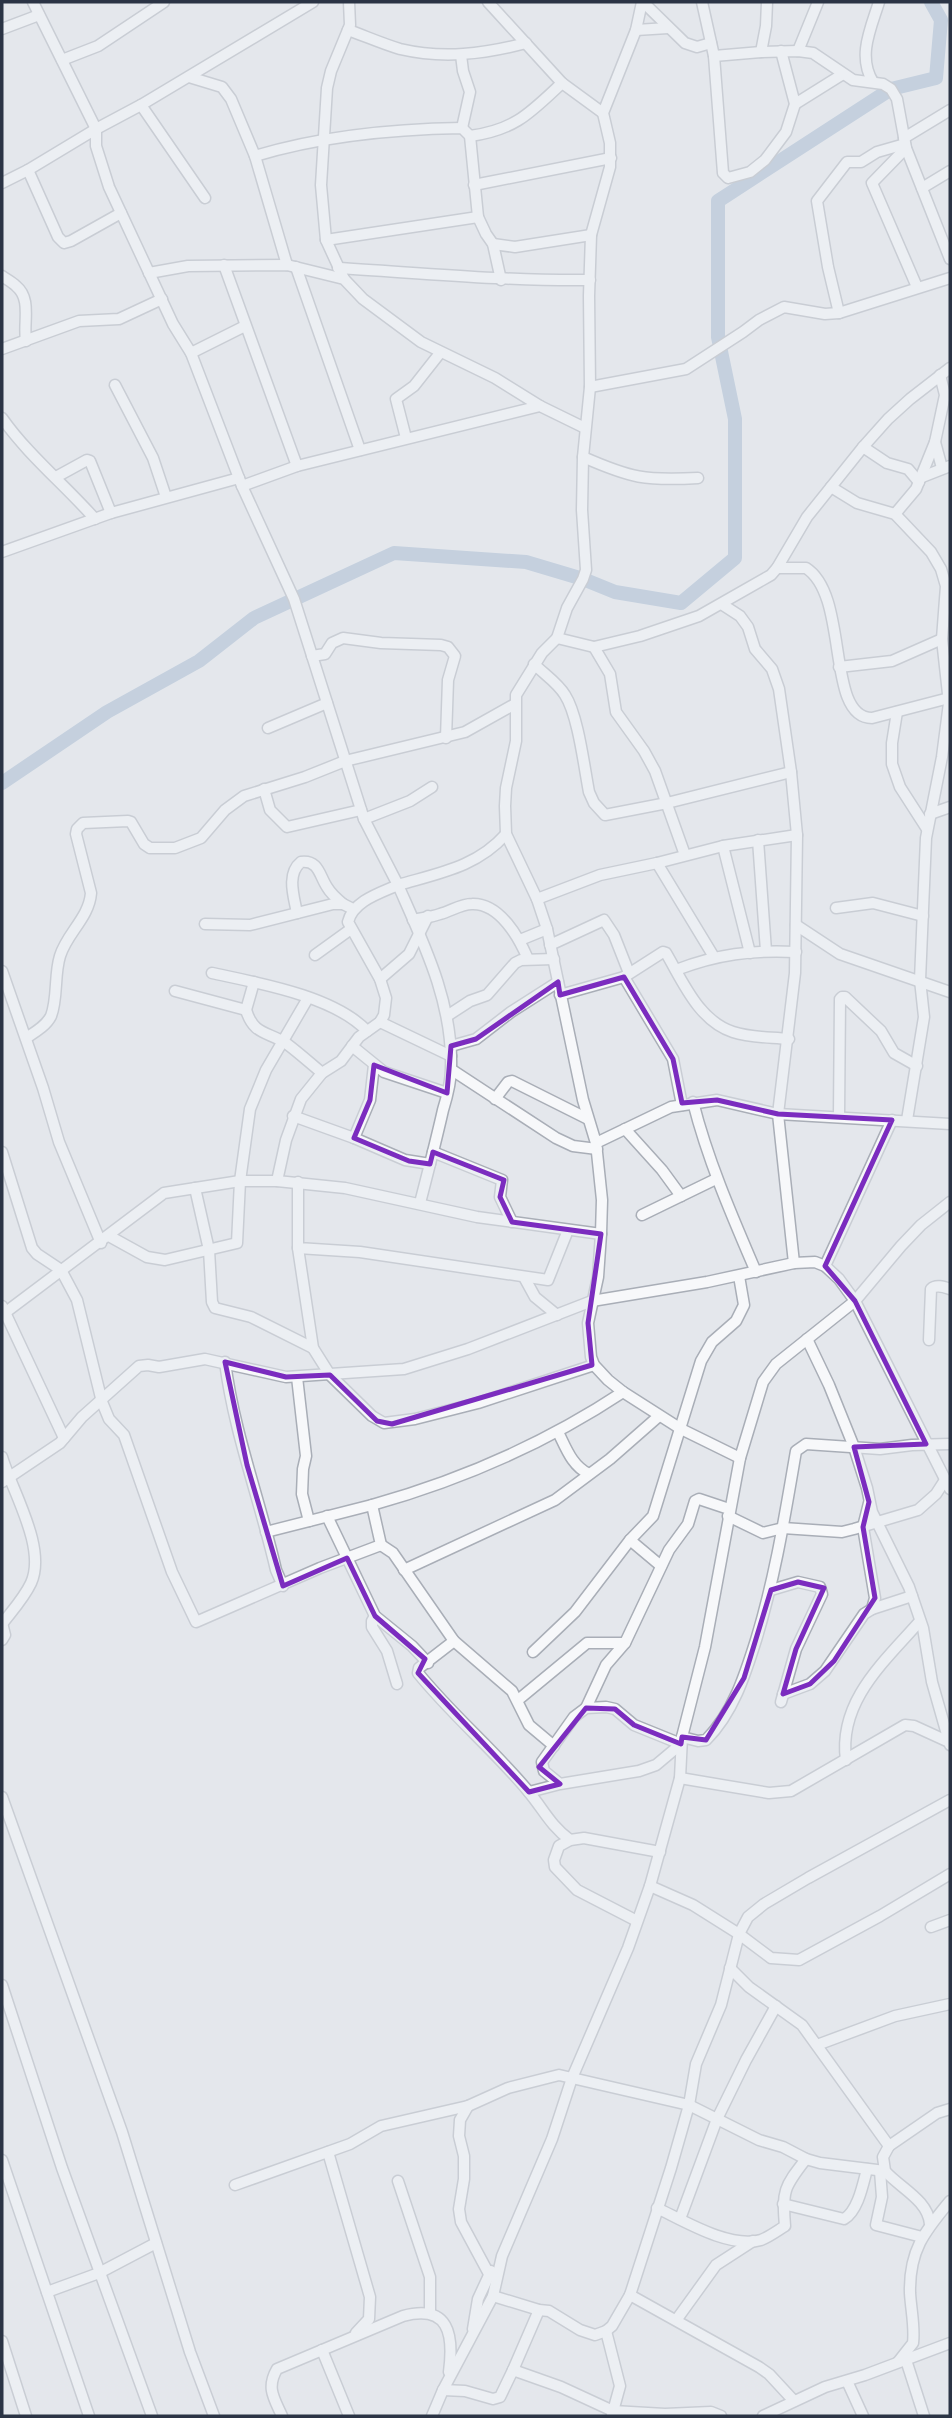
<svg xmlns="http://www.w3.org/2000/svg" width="952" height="2418" font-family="Poppins,sans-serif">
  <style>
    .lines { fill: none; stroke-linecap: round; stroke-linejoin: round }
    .river { stroke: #9fb4cc; stroke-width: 14 }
    .minor-casing { stroke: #a9aeb7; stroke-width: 13 }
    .minor { stroke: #f7f8fa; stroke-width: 10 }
    .marked { fill: none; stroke: #7b2cbf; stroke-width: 5; stroke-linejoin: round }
  </style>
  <rect width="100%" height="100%" fill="#e4e7ec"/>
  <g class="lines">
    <!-- river -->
    <polyline class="river" points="2,783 107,712 199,661 254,618 394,553 526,562 583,579 615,592 681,603 735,558 735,419 718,337 718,201 891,89 936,78 941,20 931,2"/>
    <!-- minor casing -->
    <g class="minor-casing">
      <g id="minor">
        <path d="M33 2 96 129V146L109 187 173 324 191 353 242 486 294 599 364 819 398 885C439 873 477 867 506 834"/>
        <polyline points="488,2 562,83 603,113"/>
        <polyline points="642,2 636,30 603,113 610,143 610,167 591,235 589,296 590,387 583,457 582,510 586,570 583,579 567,608 557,638 542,653 516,695 516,741 506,788 505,806 506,834 537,899 547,929 583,1100 596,1143 602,1200 601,1234 598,1277 588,1323 591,1357 594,1365 608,1380 623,1392 681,1429 740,1458"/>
        <polyline points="643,2 685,43 697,47 711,43"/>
        <polyline points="702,2 714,56 723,173 728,178 750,172 765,160 786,132 795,104 781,51"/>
        <polyline points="2,29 39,15"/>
        <path d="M348 30C365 36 383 44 400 49 443 59 484 54 526 43"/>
        <polyline points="636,30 668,28"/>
        <polyline points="798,51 818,2"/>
        <polyline points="761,52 766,26 767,2"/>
        <polyline points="461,55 463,71 470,92 462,128"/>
        <polyline points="714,56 761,52 798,51 813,53 853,80 883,84 891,89 897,99 906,148 950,259"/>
        <polyline points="62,60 98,46 164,2"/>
        <polyline points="189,77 222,87 231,99 255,156 287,265"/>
        <path d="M873 82C857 56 871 28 879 2"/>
        <polyline points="795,104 843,74"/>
        <polyline points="141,105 205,198"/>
        <path d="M470 136C515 130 530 113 562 83"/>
        <polyline points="904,138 950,110"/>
        <polyline points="906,148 872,183 917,287"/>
        <path d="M255 156C321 136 393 129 462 128L470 136 478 217 486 234 493 244 501 280"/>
        <polyline points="28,170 58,237 64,243 71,241 121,213"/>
        <polyline points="2,183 28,170 96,129 141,105 313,2"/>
        <polyline points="474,185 611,158"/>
        <polyline points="922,188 950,171"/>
        <polyline points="326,240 478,217"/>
        <polyline points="493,244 515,247 591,235"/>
        <polyline points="224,265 297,466"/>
        <polyline points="296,267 360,450"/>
        <path d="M338 268C422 273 505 281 590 280"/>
        <polyline points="149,273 188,266 287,265 344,279 363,299 421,342 495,378 540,406"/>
        <path d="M2 276C6 279 12 282 16 286 32 299 23 322 26 341"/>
        <polyline points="344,279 326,240 321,185 327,88 331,71 350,25 349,2"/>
        <polyline points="839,313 828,267 817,201 847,162 861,162 877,152 905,144"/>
        <polyline points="2,349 79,321 119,319 162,299"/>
        <polyline points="191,353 245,326"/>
        <polyline points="115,385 153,458 166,497"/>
        <polyline points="590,387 686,369 743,332 759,320 784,307 825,314 839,313 950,278"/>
        <path d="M2 418C28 455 65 485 95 519"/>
        <polyline points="406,438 396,399 414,386 440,353"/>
        <polyline points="935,442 942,468"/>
        <polyline points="863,447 887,463 908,469 919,482"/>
        <path d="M583 457C631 478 645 481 698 478"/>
        <polyline points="56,477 87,460 90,461 111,513"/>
        <polyline points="922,477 950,466"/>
        <polyline points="242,486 297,466 540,406 585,428"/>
        <polyline points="831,487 857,503 895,514 931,552 941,569 946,586 942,639 949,703 942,757 926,838 920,980 924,1017 907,1120"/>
        <polyline points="895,514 916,489 935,442 945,395 940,375"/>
        <polyline points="2,552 111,513 239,478"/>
        <path d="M777 568H806C850 596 825 718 872 718L949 698"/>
        <polyline points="723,605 740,616 748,627 755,649 772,669 779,689 791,772 797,835 795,973 778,1114 794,1263"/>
        <polyline points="557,638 594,647 640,636 699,616 771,575 777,568 807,517 863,447 888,419 910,399 950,368"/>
        <polyline points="594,647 610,674 616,712 644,751 655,771 685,855"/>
        <polyline points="312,656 325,654 332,643 343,638 381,643 441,645 448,647 455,656 448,680 446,738"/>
        <path d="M534 664C544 674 558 683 565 695 578 715 584 766 589 792L594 803 605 815 667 803 791 772"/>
        <polyline points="839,667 892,661 942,639"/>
        <polyline points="897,712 892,743 892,764 900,787 927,829"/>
        <polyline points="268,728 327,703"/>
        <polyline points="264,789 270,810 287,827 361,810"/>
        <polyline points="930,814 950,807"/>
        <polyline points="364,819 410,801 432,787"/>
        <polyline points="758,840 766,951"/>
        <polyline points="723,846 750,953"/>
        <polyline points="657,863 714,957"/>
        <polyline points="537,899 600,875 657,863 723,846 797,835"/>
        <polyline points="836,908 873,903 923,916"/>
        <path d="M297 913C294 897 286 874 301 862 319 860 319 875 327 887 331 894 337 899 343 904"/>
        <path d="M413 920C422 918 432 917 440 914 451 911 461 904 472 904 500 903 519 938 528 959"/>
        <polyline points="205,924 250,925 333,904 343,904 353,909"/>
        <polyline points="796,925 840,954 950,992"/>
        <polyline points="520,940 547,929"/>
        <polyline points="550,945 604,920 614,935 629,973"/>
        <polyline points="315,955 351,929"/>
        <path d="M676 970C718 954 751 950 796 952"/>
        <polyline points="2,971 43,1088 59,1142 101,1243"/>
        <path d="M212 973C258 983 334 996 367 1031"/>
        <polyline points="624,977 673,1059 682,1105"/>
        <polyline points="380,979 409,954 428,916"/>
        <polyline points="175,991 246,1010 254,982"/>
        <path d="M560 995 624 977 663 952 666 953C683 982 699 1021 733 1032 751 1038 771 1037 789 1039"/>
        <path d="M246 1010C254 1036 268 1031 287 1044 299 1053 310 1063 322 1073"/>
        <polyline points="447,1016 470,1001 487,995 515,963 521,960 554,959"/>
        <polyline points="380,1022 451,1056"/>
        <path d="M26 1038C35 1032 46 1026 51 1016 58 998 54 975 60 956 67 933 89 918 91 893L76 834 77 829 83 823 128 821 131 822 144 844 150 848H175L201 838 225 810 244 796 305 777 345 761 465 732 515 704"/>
        <polyline points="352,1046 384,1072 447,1093"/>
        <polyline points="451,1046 476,1039 511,1012 558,982"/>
        <polyline points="452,1070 556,1138 573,1146 597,1149"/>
        <polyline points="495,1099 508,1082 512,1081 588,1119"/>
        <path d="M693 1102C708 1161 732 1216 756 1272"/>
        <polyline points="293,1116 354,1138 405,1160 430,1164"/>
        <polyline points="839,1116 840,999 842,997 845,997 881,1031 894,1053 917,1066"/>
        <polyline points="625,1129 662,1170 681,1196"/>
        <polyline points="354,1138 370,1100 374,1065"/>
        <polyline points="596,1143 671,1107 717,1100 778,1114 950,1124"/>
        <path d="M2 1152 32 1248 37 1254 61 1270 77 1300 102 1402 109 1419 124 1435 172 1572 196 1622 320 1568 381 1545 372 1505C461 1480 546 1443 623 1392"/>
        <polyline points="433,1152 502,1180 500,1197 512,1222"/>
        <path d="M277 1181 286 1140 301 1099 322 1073 341 1061 359 1037 380 1022 384 1015 386 998 380 979 348 922C353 901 380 893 398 885 424 944 453 1003 451 1068 451 1082 447 1097 443 1110 436 1141 428 1172 420 1203"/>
        <polyline points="298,1182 298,1248 360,1252 548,1280 568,1230"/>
        <polyline points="195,1188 209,1250 212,1302 215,1308 251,1317 313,1348"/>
        <polyline points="642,1215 716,1179"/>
        <polyline points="109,1236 147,1257 165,1260 237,1243 240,1181 250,1109 266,1070 308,998"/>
        <polyline points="298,1248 313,1348 330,1375 372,1416 384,1423 415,1419 478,1403 594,1365"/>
        <polyline points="825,1266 892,1120"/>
        <polyline points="524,1277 535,1297 557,1315"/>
        <polyline points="2,1306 64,1438"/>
        <polyline points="2,1315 164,1193 240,1181 277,1181 345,1188 477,1217 601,1234"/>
        <polyline points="807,1339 829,1385 854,1447 867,1488 872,1512 909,1587 923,1628 932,1682 950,1745"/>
        <path d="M929 1340 931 1289C936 1284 944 1287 950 1289"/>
        <path d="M225 1362C234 1433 260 1500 276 1570L283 1586"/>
        <polyline points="297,1377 306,1456 303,1469 302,1494 309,1521"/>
        <path d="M558 1432C566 1448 572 1466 589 1474"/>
        <path d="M2 1457C12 1491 47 1548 31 1583 24 1598 12 1611 2 1624"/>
        <polyline points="2,1482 60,1443 82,1417 139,1366 148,1365 159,1367 205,1359 286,1377 404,1369 468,1349 592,1301 707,1282 794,1263 815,1262 825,1266 839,1279 855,1301 950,1489"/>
        <polyline points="869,1503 863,1527 875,1598 872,1609"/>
        <polyline points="327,1516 375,1616 412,1646 428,1663"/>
        <polyline points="728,1516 763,1533 783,1528 842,1532 854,1529 918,1510 936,1494 945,1480"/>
        <polyline points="266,1532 372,1505"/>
        <polyline points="630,1540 661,1566"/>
        <polyline points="381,1545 393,1553 454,1641 512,1691 529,1725 554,1746"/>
        <polyline points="404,1570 555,1500 610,1459 659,1416"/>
        <polyline points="771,1590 798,1582 820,1587 822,1594 796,1649 781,1702"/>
        <polyline points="375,1616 372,1621 372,1627 387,1651 397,1684"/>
        <polyline points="2,1623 5,1635 2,1640"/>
        <path d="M454 1641 419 1668 418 1673C452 1715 494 1750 528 1791 544 1810 550 1825 570 1840"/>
        <polyline points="533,1652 575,1612 630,1540 653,1516 701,1361 712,1342 736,1321 744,1305 739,1276"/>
        <polyline points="783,1694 810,1684 825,1671 864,1614 872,1609 912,1596"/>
        <polyline points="518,1700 587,1643 625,1643"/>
        <polyline points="586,1708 606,1665 625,1643 669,1550 688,1524 695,1501 699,1499 729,1509"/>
        <path d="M682 1737 698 1741 706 1740C733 1713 745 1675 756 1640 775 1578 785 1515 796 1451L806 1444 880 1449 912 1445 950 1444"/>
        <path d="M846 1760C838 1701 885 1661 920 1621"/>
        <polyline points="680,1778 769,1793 791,1791 905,1725 914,1726 949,1742"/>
        <polyline points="529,1792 560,1784 639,1771 656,1765 681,1744 634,1725 615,1709 606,1707 586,1708 574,1717 542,1762 544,1771 560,1784"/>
        <polyline points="2,1797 122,2132 190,2352 214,2416"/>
        <polyline points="650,1886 693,1905 739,1934 771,1958 799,1960 880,1916 950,1874"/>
        <polyline points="637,1921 577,1890 555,1867 554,1860 559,1846 570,1840 584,1838 660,1852"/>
        <polyline points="931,1927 950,1920"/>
        <path d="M730 1968 749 1987 802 2025 889 2146 883 2157 885 2171C900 2188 928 2200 930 2224"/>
        <polyline points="2,1985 62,2168 152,2416"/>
        <polyline points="817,2045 895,2016 950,2004"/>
        <polyline points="468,2106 460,2120 459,2136 464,2156 464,2179 459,2209 461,2222 489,2274"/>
        <polyline points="889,2146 937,2113 950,2109"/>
        <polyline points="328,2152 370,2297 369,2319 356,2333"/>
        <polyline points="2,2160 89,2416"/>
        <polyline points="880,2171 882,2197 876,2225 922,2237"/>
        <polyline points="398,2181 430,2277 430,2313"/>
        <polyline points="235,2185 350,2144 381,2126 468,2106 508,2088 559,2075 689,2105 759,2140 783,2147 806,2159 820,2163 885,2171"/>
        <path d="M783 2204 844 2219C858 2211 863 2184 867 2169"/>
        <path d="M657 2208C684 2221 730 2249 761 2240 769 2237 777 2231 785 2226 782 2191 784 2187 806 2159"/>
        <polyline points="680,2219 717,2119 746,2060 776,2006"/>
        <polyline points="47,2292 99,2273 156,2243"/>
        <polyline points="630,2295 759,2367 769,2374 794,2401"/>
        <polyline points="493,2296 539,2310 549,2311 580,2330 595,2335 606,2331 612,2326 630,2295 671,2168 689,2105 696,2064 721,2005 739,1934 748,1917 764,1904 808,1878 950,1800"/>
        <polyline points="677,2319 716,2265 753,2241"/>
        <polyline points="473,2329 478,2299 491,2271"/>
        <polyline points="606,2331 620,2386 612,2415"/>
        <polyline points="2,2341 26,2416"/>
        <polyline points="322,2350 349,2416"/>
        <polyline points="906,2360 924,2416"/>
        <path d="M898 2362 913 2343C915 2327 911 2310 910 2293 909 2251 924 2232 950 2201"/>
        <polyline points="513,2370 539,2310"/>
        <polyline points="847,2381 863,2416"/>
        <polyline points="443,2390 465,2391 493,2399 500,2397 513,2370 561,2387 613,2411 665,2414 711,2412 721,2416"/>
        <path d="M282 2416C274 2398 266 2388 277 2369L403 2316C449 2304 454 2334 449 2372"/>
        <polyline points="432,2416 443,2390 493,2296 502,2256 552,2139 572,2078 628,1948 650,1886 680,1778 682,1737 705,1647 740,1458 763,1382 776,1364 855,1301 901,1246 921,1225 950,1202"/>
        <polyline points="763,2416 825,2387 865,2375 950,2343"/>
      </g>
    </g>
    <!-- minor -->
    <use href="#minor" class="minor"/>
  </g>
  <!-- marked area -->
  <path d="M0 0H952V2418H0ZM624 977 673 1059 682 1103 717 1100 778 1114 892 1120 825 1266 855 1301 926 1444 854 1447 869 1502 863 1527 875 1598 834 1661 810 1684 783 1694 796 1649 824 1588 798 1582 771 1590 744 1678 706 1740 682 1737 681 1744 634 1725 615 1709 586 1708 539 1767 560 1784 529 1792 418 1673 425 1659 375 1616 347 1558 283 1586 247 1465 225 1362 286 1377 330 1375 377 1421 392 1424 592 1365 588 1323 601 1234 512 1222 500 1197 504 1180 433 1152 430 1164 409 1161 354 1138 370 1100 374 1065 447 1093 451 1046 476 1039 558 982 560 995Z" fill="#e4e7ec" fill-opacity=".55" fill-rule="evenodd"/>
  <path class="marked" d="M624 977 673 1059 682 1103 717 1100 778 1114 892 1120 825 1266 855 1301 926 1444 854 1447 869 1502 863 1527 875 1598 834 1661 810 1684 783 1694 796 1649 824 1588 798 1582 771 1590 744 1678 706 1740 682 1737 681 1744 634 1725 615 1709 586 1708 539 1767 560 1784 529 1792 418 1673 425 1659 375 1616 347 1558 283 1586 247 1465 225 1362 286 1377 330 1375 377 1421 392 1424 592 1365 588 1323 601 1234 512 1222 500 1197 504 1180 433 1152 430 1164 409 1161 354 1138 370 1100 374 1065 447 1093 451 1046 476 1039 558 982 560 995Z"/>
  <!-- border -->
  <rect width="952" height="2418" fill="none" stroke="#2b3445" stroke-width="7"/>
</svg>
